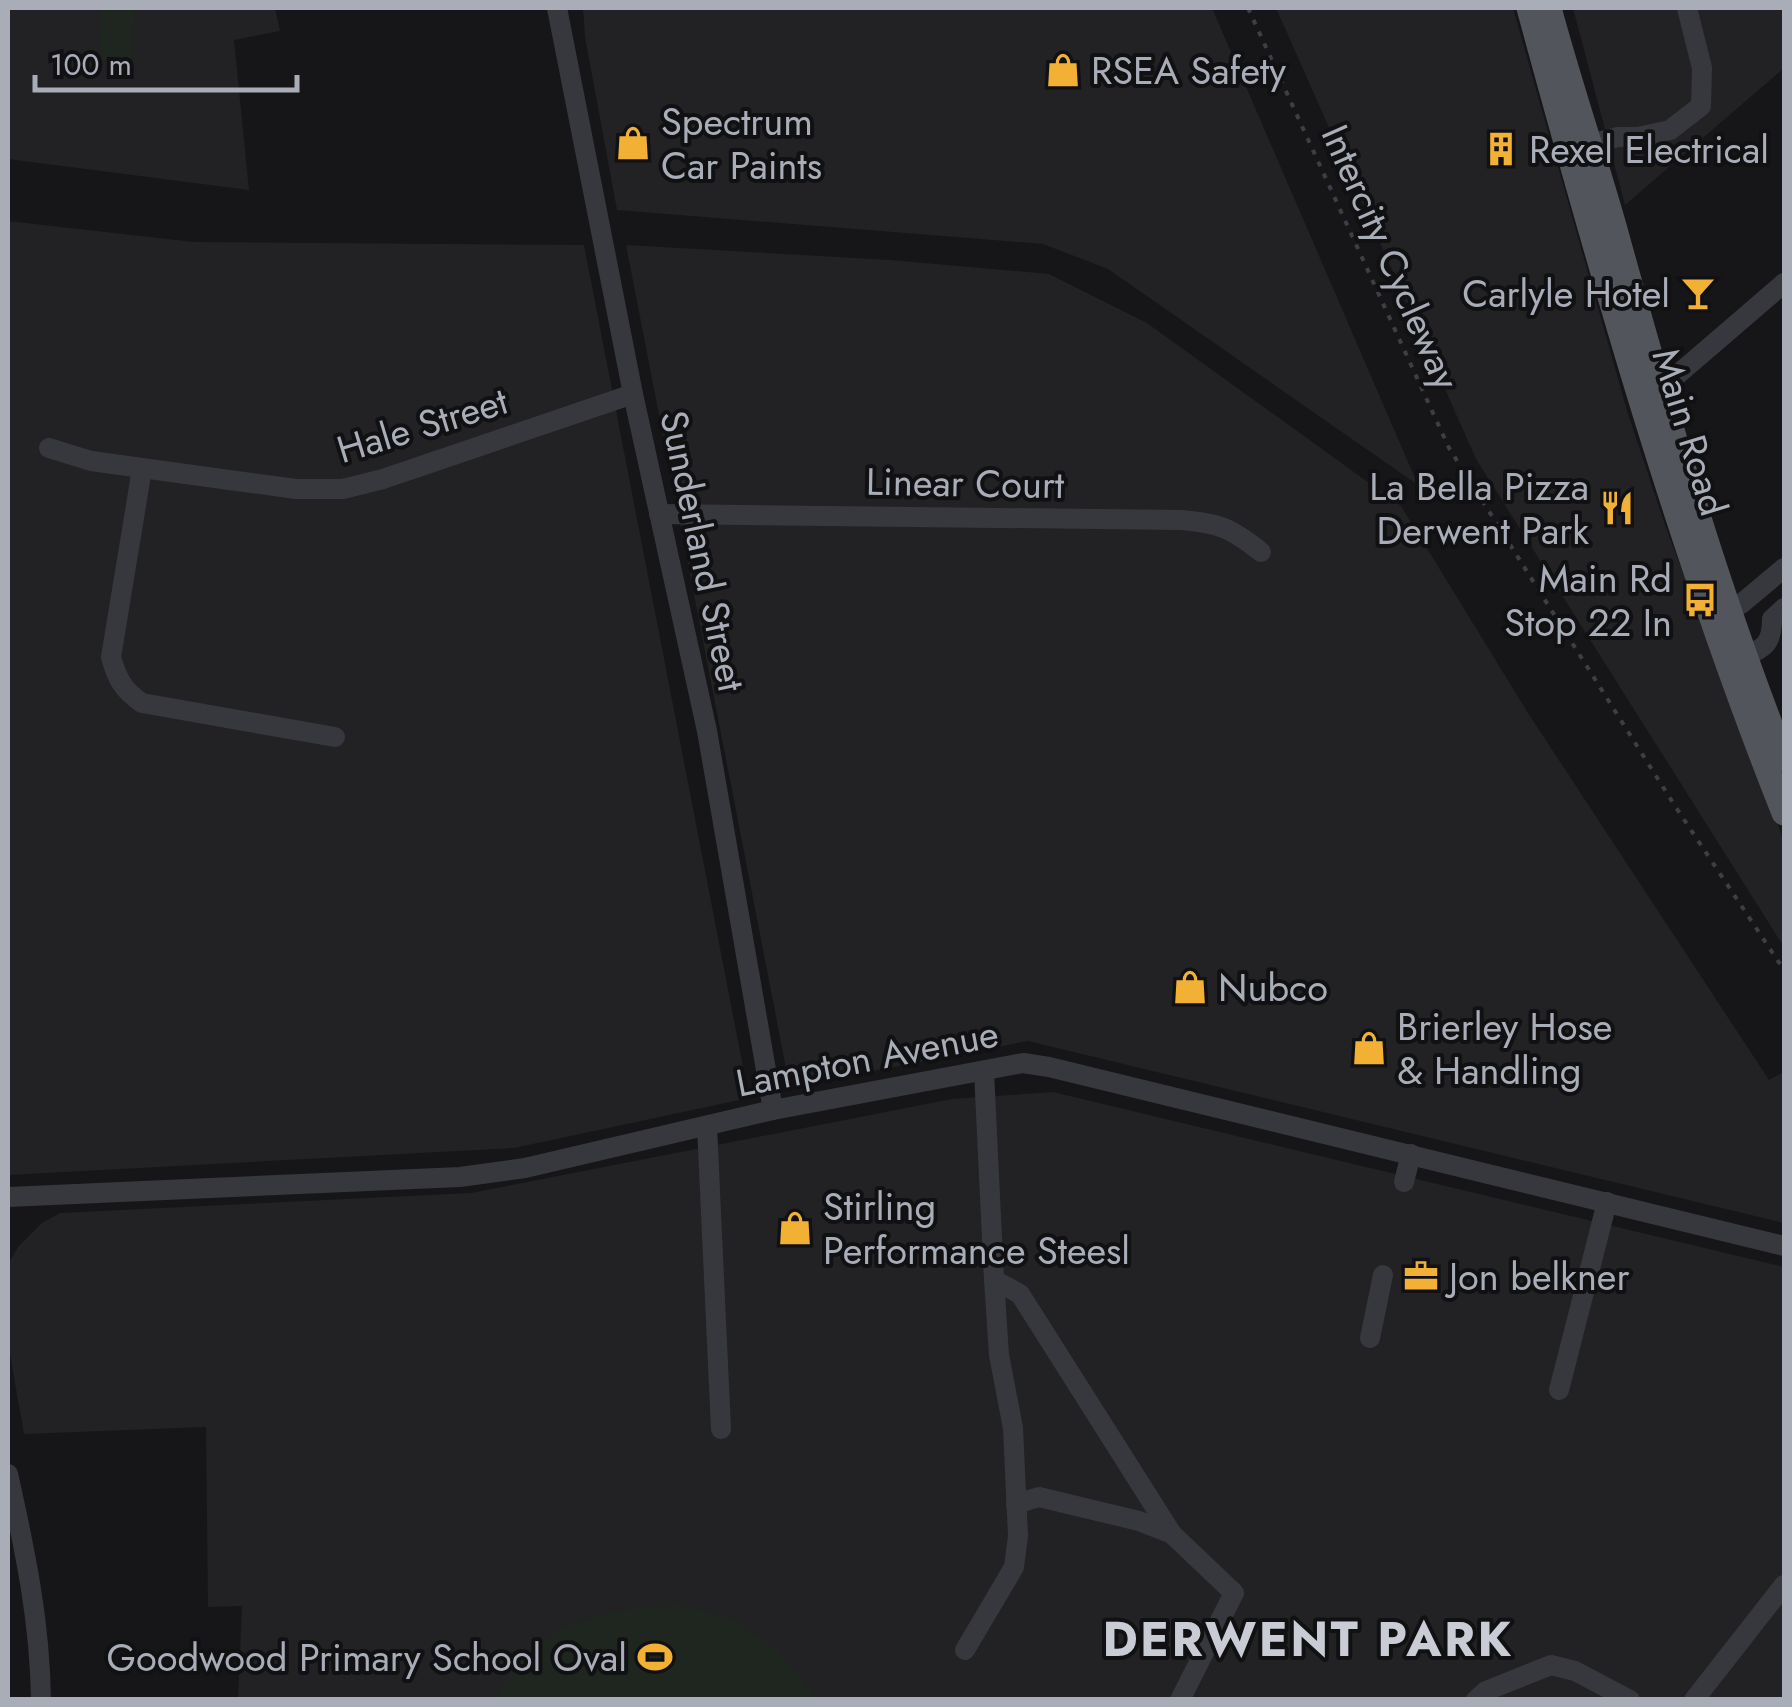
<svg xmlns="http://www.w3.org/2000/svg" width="1792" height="1707" font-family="Jost,sans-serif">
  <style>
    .built { fill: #222225 }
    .green { fill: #1e261f }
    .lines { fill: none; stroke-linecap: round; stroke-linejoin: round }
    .path { stroke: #3d3f44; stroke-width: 4; stroke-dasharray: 5 8; stroke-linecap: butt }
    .minor { stroke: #37383d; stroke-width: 20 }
    .major { stroke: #53555c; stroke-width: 25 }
    .labels { text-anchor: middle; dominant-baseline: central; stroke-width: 8; stroke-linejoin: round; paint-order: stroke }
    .poi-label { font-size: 38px; fill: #a8adb8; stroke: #111113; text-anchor: start }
    .street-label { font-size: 38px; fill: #a8adb8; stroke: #111113 }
    .district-label { font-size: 48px; font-weight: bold; letter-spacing: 2.5px; fill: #c9ccd4; stroke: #111113 }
  </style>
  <rect width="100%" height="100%" fill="#161618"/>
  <!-- built -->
  <g class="built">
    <polygon points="8,8 275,8 280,31 234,40 249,190 8,159"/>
    <polygon points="583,8 1212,8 1418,485 1108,269 1043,244 617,210 585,37"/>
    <polygon points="1276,8 1513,8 1628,414 1665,525 1784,841 1784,947 1476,459"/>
    <polygon points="1573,8 1784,8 1784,68 1625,205"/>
    <polygon points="8,221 194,242 584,245 749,1098 514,1148 8,1175"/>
    <polygon points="626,245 890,260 1049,274 1147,323 1401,506 1528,713 1769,1080 1784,1072 1784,1223 1028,1041 806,1084 787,1073"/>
    <polygon points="1053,1092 1784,1267 1784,1699 238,1699 242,1606 208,1607 206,1427 24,1434 8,1343 8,1264 18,1247 42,1223 60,1213 471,1193 952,1099"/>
  </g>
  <!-- green -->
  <g class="green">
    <polygon points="101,8 135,8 132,62 99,60"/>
    <path d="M677 1605C738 1612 785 1647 815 1699H495C538 1621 595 1610 677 1605Z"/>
  </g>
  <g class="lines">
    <!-- path -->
    <polyline class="path" points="1248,8 1449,448 1675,806 1784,970"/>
    <!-- minor -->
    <g class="minor">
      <polyline points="557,8 633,394 707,731 773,1110"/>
      <polyline points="1575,148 1618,137 1638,137 1670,130 1701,106 1702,68 1687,8"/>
      <polyline points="1651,391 1669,382 1784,283"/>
      <polyline points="49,448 91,461 296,489 343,489 383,479 633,394"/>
      <path d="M142 469 111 657C117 679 123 690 142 703L335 737"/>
      <path d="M659 514 1181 520C1219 523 1231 528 1261 552"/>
      <polyline points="1716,613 1741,604 1784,568"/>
      <path d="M1744 657C1765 648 1772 643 1772 619L1784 608"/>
      <polyline points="984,1071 994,1280 1020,1294 1172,1534 1234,1593 1180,1700"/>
      <polyline points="707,1126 721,1429"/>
      <polyline points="1404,1182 1411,1154"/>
      <polyline points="8,1197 460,1177 525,1168 773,1110 1023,1063 1049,1067 1784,1246"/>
      <polyline points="1370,1338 1383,1275"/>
      <polyline points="1559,1390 1607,1202"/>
      <path d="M8 1474C25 1550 40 1621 41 1700"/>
      <polyline points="1016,1504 1039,1497 1139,1521 1172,1534"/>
      <polyline points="965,1650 1014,1567 1018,1536 1013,1428 999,1355 994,1280"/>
      <polyline points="1476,1700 1486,1691 1551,1665 1575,1671 1630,1700"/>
      <polyline points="1694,1700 1784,1585"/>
    </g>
    <!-- major -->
    <g class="major">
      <path d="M1529 8C1603 280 1680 551 1784 813"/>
      <path d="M1549 8C1569 83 1595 158 1616 233 1665 411 1716 588 1784 760"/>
    </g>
  </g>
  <!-- icons -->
  <defs>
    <g id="shop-bare" transform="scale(2.7)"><path d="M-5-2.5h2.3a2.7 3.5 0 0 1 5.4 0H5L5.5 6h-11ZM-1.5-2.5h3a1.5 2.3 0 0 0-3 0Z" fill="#f2b134" stroke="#111113" stroke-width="2.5" paint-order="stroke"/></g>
    <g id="building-bare" transform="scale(2.7)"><path d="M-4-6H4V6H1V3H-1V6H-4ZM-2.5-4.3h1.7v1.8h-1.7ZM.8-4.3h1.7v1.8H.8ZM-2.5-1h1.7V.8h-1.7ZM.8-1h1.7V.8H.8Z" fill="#f2b134" stroke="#111113" stroke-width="2.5" paint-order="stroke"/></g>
    <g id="bar-bare" transform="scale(2.7)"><path d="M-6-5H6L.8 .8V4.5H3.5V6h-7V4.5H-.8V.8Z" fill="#f2b134" stroke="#111113" stroke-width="2.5" paint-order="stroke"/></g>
    <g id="restaurant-bare" transform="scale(2.7)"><path d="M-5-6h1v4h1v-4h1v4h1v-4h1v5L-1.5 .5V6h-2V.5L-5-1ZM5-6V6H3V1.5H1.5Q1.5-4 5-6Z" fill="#f2b134" stroke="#111113" stroke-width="2.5" paint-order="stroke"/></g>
    <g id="bus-bare" transform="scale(2.7)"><path d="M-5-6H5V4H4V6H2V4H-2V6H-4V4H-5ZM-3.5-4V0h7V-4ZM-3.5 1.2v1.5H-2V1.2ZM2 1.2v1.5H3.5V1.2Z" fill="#f2b134" stroke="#111113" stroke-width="2.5" paint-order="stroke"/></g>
    <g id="office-bare" transform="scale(2.7)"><path d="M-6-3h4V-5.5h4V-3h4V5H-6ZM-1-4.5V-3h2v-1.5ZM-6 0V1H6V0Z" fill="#f2b134" stroke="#111113" stroke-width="2.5" paint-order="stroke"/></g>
    <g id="stadium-bare" transform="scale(2.7)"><path d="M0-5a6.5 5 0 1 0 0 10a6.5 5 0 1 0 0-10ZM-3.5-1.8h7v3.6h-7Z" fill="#f2b134" stroke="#111113" stroke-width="2.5" paint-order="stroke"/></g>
  </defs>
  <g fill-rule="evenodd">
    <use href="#shop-bare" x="1063" y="70"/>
    <use href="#shop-bare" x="633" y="143"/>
    <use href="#building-bare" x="1501" y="149"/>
    <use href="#bar-bare" x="1698" y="293"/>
    <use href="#restaurant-bare" x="1617" y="508"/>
    <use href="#bus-bare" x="1700" y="600"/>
    <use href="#shop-bare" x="1190" y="987"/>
    <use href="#shop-bare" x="1369" y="1048"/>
    <use href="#shop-bare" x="795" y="1228"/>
    <use href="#office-bare" x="1421" y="1276"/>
    <use href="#stadium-bare" x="655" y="1657"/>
  </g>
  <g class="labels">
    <!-- poi labels -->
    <g class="poi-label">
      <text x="1091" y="70">RSEA Safety</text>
      <text x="661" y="121">Spectrum<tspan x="661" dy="44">Car Paints</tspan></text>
      <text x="1529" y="149">Rexel Electrical</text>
      <text x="1670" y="293" text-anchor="end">Carlyle Hotel</text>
      <text x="1589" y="486" text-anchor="end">La Bella Pizza<tspan x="1589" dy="44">Derwent Park</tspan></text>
      <text x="1672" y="578" text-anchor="end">Main Rd<tspan x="1672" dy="44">Stop 22 In</tspan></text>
      <text x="1218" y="987">Nubco</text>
      <text x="1397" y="1026">Brierley Hose<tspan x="1397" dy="44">&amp; Handling</tspan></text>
      <text x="823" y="1206">Stirling<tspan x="823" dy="44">Performance Steesl</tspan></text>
      <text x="1449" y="1276">Jon belkner</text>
      <text x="627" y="1657" text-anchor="end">Goodwood Primary School Oval</text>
    </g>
    <!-- street labels -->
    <g class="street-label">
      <text transform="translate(1391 257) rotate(66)">Intercity Cycleway</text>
      <text transform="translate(422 425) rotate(-17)">Hale Street</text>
      <text transform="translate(1690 432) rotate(73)">Main Road</text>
      <text transform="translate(965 483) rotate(1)">Linear Court</text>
      <text transform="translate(703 551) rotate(78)">Sunderland Street</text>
      <text transform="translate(867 1058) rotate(-11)">Lampton Avenue</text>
    </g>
    <!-- district labels -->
    <g class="district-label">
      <text x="1308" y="1639">DERWENT PARK</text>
    </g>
  </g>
  <!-- border -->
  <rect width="1792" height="1707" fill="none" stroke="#a8adb8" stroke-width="20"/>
  <!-- scale -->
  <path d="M35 75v15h262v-15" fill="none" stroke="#a8adb8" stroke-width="5"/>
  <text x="50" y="75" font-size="30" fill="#a8adb8" stroke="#111113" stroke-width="8" paint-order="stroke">100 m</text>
</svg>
